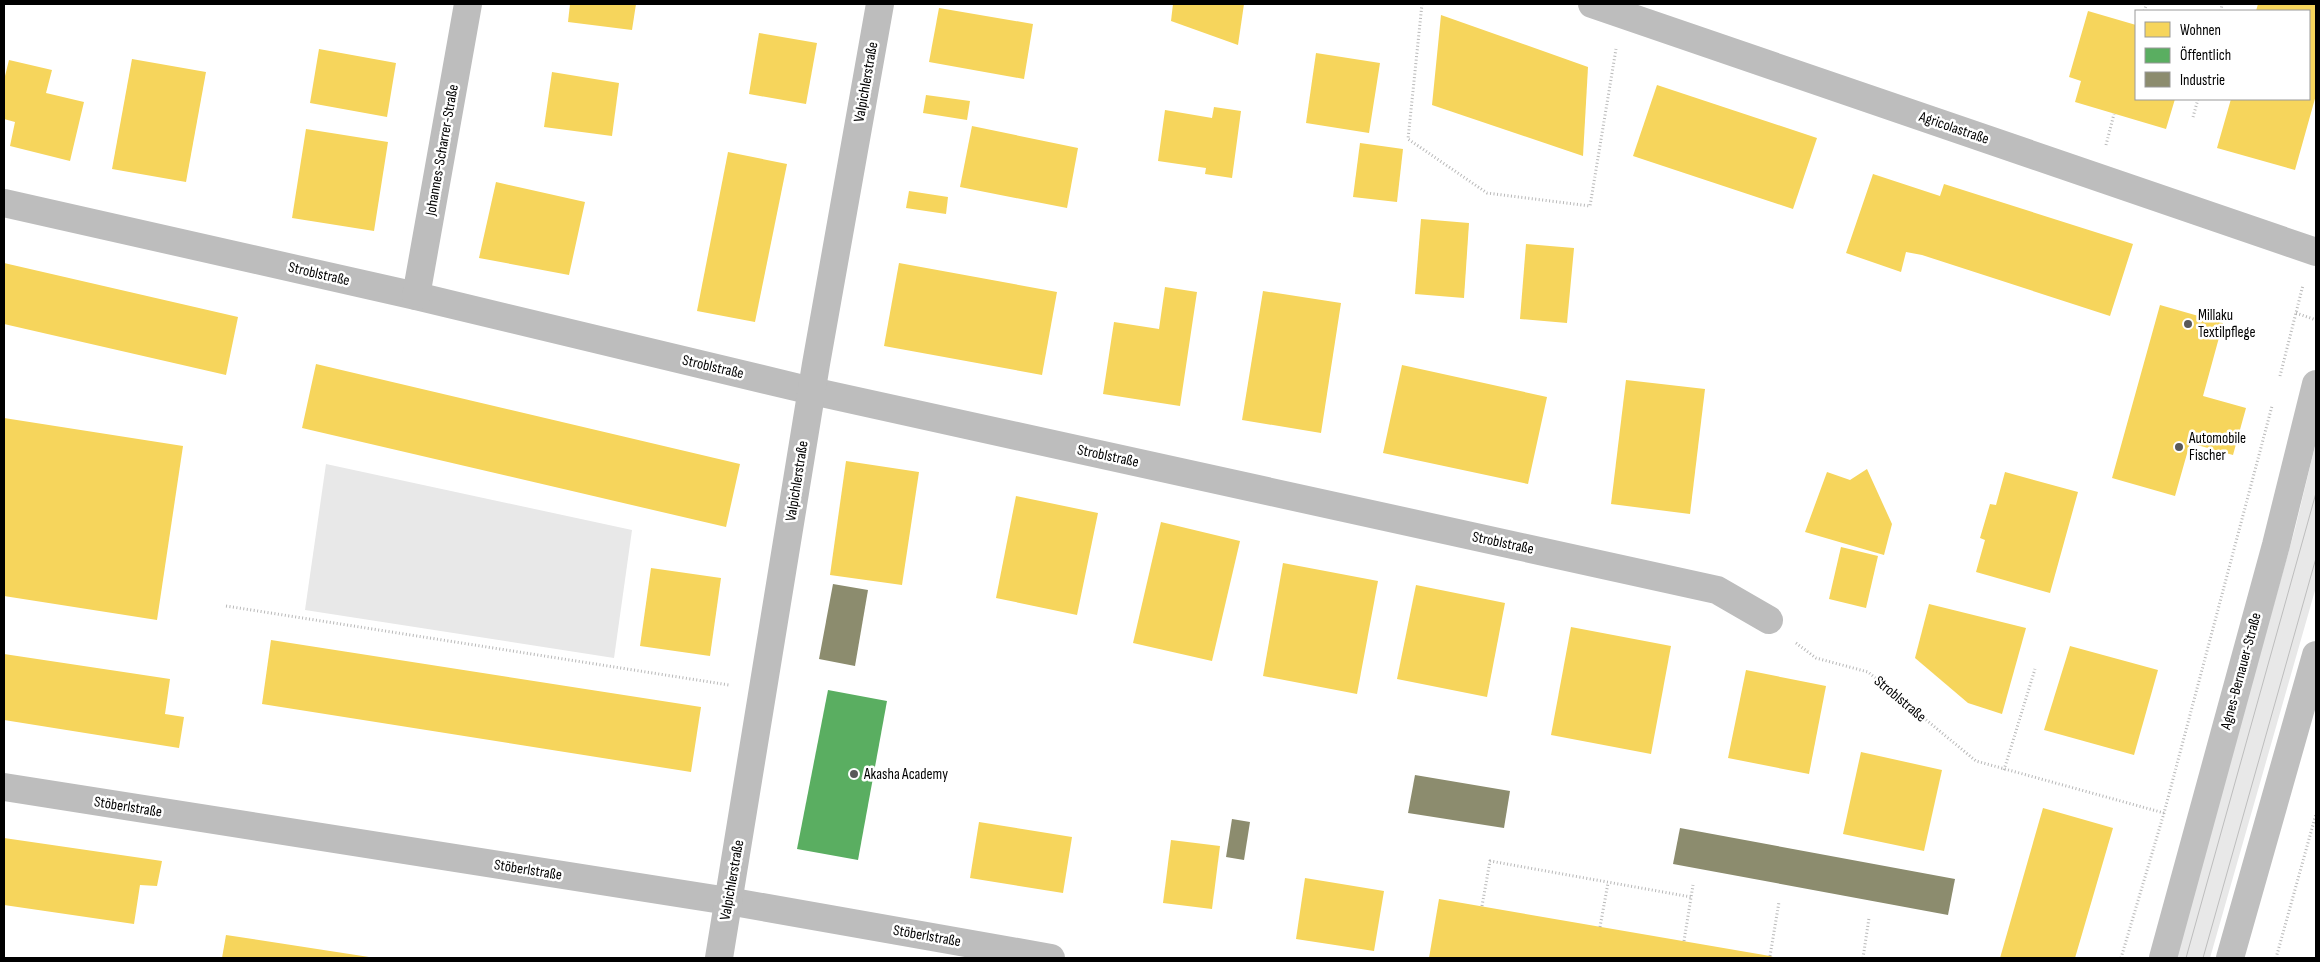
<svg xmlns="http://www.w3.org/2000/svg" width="2320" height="962" font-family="'Sofia Sans Condensed',sans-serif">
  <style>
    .green { fill: #e8e8e8 }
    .homes { fill: #f6d55c }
    .public { fill: #5aae61 }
    .industry { fill: #8c8c6e }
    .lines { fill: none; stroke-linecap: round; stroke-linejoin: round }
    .path { stroke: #b8b8b8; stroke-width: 3; stroke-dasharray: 1 2.5; stroke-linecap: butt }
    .minor { stroke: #bdbdbd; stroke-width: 28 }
    .secondary { stroke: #bfbfbf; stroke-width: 28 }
    .tram { stroke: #bdbdbd; stroke-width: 1 }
    .poi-dot { fill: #595959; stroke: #fff; stroke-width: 2 }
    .labels { text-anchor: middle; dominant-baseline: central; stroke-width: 5; stroke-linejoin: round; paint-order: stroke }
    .street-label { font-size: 15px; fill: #000; stroke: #fff }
    .poi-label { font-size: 15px; fill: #000; stroke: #fff; text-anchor: start }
  </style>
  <rect width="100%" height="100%" fill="#fff"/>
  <!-- green -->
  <g class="green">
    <polygon points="2316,442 2316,587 2210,958 2174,958 2295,529"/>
    <polygon points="326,464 632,530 614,658 305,610"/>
  </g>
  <!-- homes -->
  <g class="homes">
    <polygon points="570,4 636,4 632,30 568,22"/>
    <polygon points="1173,4 1244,4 1238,45 1171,21"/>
    <polygon points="2258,4 2316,4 2316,95 2295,170 2217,148 2231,99 2309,99 2309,11 2256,11"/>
    <polygon points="939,8 1033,24 1024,79 929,62"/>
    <polygon points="2088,11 2136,25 2136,99 2175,99 2166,129 2075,102 2081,81 2069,77"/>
    <polygon points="1441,15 1588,67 1583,156 1432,105"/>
    <polygon points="759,33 817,43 806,104 749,94"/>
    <polygon points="319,49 396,63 387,117 310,103"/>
    <polygon points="1316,53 1380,63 1369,133 1306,123"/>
    <polygon points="132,59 206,72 186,182 112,169"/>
    <polygon points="9,60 52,70 46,93 84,102 70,161 10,146 15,122 4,119 4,80"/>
    <polygon points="552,72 619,83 612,136 544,127"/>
    <polygon points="1657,85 1817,138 1793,209 1633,156"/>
    <polygon points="926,95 970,101 967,120 923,113"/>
    <polygon points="1214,107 1241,111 1232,178 1205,174 1206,168 1158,161 1165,110 1212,118"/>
    <polygon points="972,126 1078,148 1067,208 960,187"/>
    <polygon points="306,129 388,142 374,231 292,218"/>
    <polygon points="1360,143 1403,149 1397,202 1353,197"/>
    <polygon points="728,152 787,164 755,322 697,311"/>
    <polygon points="1873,174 1940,196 1944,184 2133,244 2110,316 1922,255 1906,252 1901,272 1846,253"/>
    <polygon points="496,182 585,202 569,275 479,258"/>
    <polygon points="909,191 948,197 946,214 906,208"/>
    <polygon points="1421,219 1469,223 1464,298 1415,294"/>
    <polygon points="1526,244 1574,248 1567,323 1520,319"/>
    <polygon points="4,263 238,317 226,375 4,324"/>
    <polygon points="899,263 1057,292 1042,375 884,346"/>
    <polygon points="1165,287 1197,292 1180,406 1103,394 1114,322 1159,329"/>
    <polygon points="1263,291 1341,303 1321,433 1242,420"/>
    <polygon points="2160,305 2223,323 2203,396 2246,408 2233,455 2190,443 2175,496 2112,478"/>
    <polygon points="316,364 740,464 726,527 302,428"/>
    <polygon points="1402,365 1547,397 1528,484 1383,453"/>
    <polygon points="1626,380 1705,389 1690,514 1611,504"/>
    <polygon points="4,418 183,446 157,620 4,596"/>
    <polygon points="846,461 919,472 902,585 830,575"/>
    <polygon points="1867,469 1892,524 1884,555 1805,532 1827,472 1850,480"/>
    <polygon points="2005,472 2078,492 2050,593 1976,572 1985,540 1980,538 1990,504 1996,505"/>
    <polygon points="1016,496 1098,513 1077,615 996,598"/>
    <polygon points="1161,522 1240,541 1212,661 1133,643"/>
    <polygon points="1841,547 1878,556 1866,608 1829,599"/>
    <polygon points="1283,563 1378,581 1357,694 1263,676"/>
    <polygon points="651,568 721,578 710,656 640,646"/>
    <polygon points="1416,585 1505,603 1487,697 1397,679"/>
    <polygon points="1929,604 2026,628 2002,714 1968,703 1915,658"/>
    <polygon points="1571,627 1671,646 1651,754 1551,735"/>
    <polygon points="271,640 701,707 691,772 262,704"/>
    <polygon points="2070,646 2158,670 2134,755 2044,730"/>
    <polygon points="4,654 170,679 165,714 184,717 179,748 4,720"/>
    <polygon points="1746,670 1826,686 1809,774 1728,758"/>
    <polygon points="1861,752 1942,770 1924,851 1843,834"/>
    <polygon points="2043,808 2113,828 2075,958 2000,958"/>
    <polygon points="979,822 1072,837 1063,893 970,878"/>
    <polygon points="4,838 162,861 157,886 140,885 134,924 4,905"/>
    <polygon points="1171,840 1220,846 1212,909 1163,903"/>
    <polygon points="1305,878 1384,891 1374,951 1296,939"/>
    <polygon points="1439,899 1770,956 1776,958 1429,958"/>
    <polygon points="226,935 369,957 369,958 222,958"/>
  </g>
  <!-- public -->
  <polygon class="public" points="828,690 887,701 858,860 797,849"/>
  <!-- industry -->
  <g class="industry">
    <polygon points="833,584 868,590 855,666 819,659"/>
    <polygon points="1415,775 1510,791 1504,828 1408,813"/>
    <polygon points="1232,819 1250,822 1244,860 1226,857"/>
    <polygon points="1680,828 1955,879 1948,915 1673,864"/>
  </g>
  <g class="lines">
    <!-- path -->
    <g class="path">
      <polyline points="1422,4 1408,139 1487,193 1590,206 1616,49"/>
      <polyline points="2144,11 2147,4"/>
      <polyline points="2221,11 2222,4"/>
      <polyline points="2193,117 2198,99"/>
      <polyline points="2106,145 2114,114"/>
      <polyline points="2296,313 2316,320"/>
      <polyline points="2280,376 2303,285"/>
      <polyline points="226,606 729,685"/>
      <polyline points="1796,643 1816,658 1868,672 1976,761 2164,813"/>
      <polyline points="2004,770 2035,669"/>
      <polyline points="1482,906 1490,861 1691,897"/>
      <polyline points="1600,927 1608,883"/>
      <polyline points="1684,941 1693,885"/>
      <polyline points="1770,956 1779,902"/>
      <polyline points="1863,958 1869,918"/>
      <polyline points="2121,958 2164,813 2272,406"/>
      <polyline points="2276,958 2316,814"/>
    </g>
    <!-- minor -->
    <g class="minor">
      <polyline points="1592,4 2316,252"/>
      <polyline points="4,203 416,296 812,391 1717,590 1769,620"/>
      <polyline points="416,296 468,4"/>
      <polyline points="4,787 728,901 1051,958"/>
      <polyline points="719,958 816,364 880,4"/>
    </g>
    <!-- secondary -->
    <g class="secondary">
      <polyline points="2163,958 2276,545 2316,384"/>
      <polyline points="2230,958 2316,655"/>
    </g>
    <!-- tram -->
    <g class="tram">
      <polyline points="2186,958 2316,493"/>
      <polyline points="2203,958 2316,558"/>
    </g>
  </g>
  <!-- markers -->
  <g class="poi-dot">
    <circle cx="2188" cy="324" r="5"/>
    <circle cx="2179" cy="447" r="5"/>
    <circle cx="854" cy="774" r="5"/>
  </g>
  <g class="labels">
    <!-- street labels -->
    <g class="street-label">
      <text transform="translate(866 82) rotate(-80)">Valpichlerstraße</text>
      <text transform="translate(1954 128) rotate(19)">Agricolastraße</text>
      <text transform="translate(442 150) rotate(-80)">Johannes-Scharrer-Straße</text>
      <text transform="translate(319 274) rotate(13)">Stroblstraße</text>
      <text transform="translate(713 367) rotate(13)">Stroblstraße</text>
      <text transform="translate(1108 456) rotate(12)">Stroblstraße</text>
      <text transform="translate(797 481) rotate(-81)">Valpichlerstraße</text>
      <text transform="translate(1503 543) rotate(12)">Stroblstraße</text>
      <text transform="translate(2241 671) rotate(-75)">Agnes-Bernauer-Straße</text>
      <text transform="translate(1900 699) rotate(40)">Stroblstraße</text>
      <text transform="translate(128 807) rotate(9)">Stöberlstraße</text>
      <text transform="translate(528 870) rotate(9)">Stöberlstraße</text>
      <text transform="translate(732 880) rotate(-80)">Valpichlerstraße</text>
      <text transform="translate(927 936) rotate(10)">Stöberlstraße</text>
    </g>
    <!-- poi labels -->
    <g class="poi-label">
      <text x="2198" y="315">Millaku<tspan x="2198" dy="17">Textilpflege</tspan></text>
      <text x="2189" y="438">Automobile<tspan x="2189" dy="17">Fischer</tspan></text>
      <text x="864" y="774">Akasha Academy</text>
    </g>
  </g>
  <!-- border -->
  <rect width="2320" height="962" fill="none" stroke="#000000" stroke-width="10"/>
  <!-- legend -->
  <rect x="2135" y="10" width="175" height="90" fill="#ffffff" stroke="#999999"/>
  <rect x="2145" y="22" width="25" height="15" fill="#f6d55c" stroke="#999999"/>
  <text x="2180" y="35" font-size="15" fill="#000000">Wohnen</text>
  <rect x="2145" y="48" width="25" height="15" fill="#5aae61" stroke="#999999"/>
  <text x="2180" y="60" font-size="15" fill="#000000">Öffentlich</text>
  <rect x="2145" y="72" width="25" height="15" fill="#8c8c6e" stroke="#999999"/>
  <text x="2180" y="85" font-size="15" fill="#000000">Industrie</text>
</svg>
